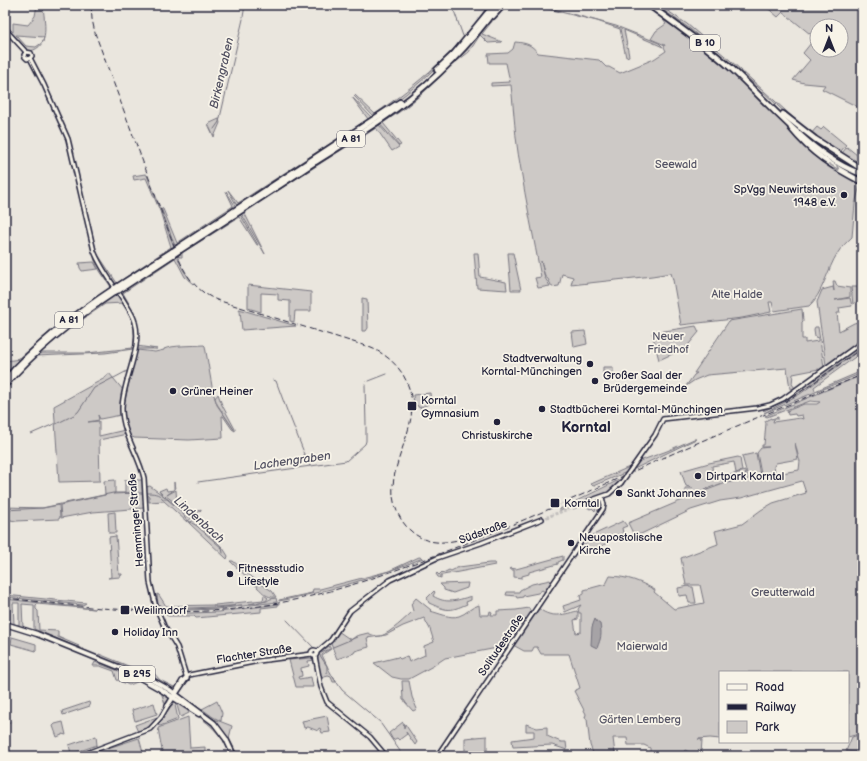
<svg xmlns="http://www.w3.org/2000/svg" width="867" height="761" font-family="'Balsamiq Sans',sans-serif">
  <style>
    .green { fill: #cdc9c6; stroke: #787680; fill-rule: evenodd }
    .water { fill: #a6a3a6; stroke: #716f7b }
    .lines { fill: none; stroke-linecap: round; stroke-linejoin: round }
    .stream { stroke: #716f7b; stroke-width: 1 }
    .secondary-tunnel { stroke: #c2bfbd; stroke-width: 3; stroke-dasharray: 3 1.5; stroke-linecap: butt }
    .secondary-casing { stroke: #22223b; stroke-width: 6 }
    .primary-casing { stroke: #22223b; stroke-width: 7 }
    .highway-casing { stroke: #22223b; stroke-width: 8 }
    .secondary { stroke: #f7f3e8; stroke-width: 3 }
    .primary { stroke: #f7f3e8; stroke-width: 4 }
    .highway { stroke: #f7f3e8; stroke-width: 4.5 }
    .rail { stroke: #22223b; stroke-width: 1; stroke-dasharray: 6 3; stroke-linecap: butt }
    .secondary-bridge-casing { stroke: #22223b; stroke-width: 6; stroke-linecap: butt }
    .highway-bridge-casing { stroke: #22223b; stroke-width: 8; stroke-linecap: butt }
    .secondary-bridge { stroke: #f7f3e8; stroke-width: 3 }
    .highway-bridge { stroke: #f7f3e8; stroke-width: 4.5 }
    .oneway { stroke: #97959a }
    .poi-dot { fill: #22223b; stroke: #f7f3e8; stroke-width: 1.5 }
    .labels { text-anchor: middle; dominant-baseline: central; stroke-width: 3.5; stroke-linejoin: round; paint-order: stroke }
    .shield { fill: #f7f3e8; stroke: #62616f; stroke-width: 1 }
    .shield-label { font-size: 10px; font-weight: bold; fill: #22223b }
    .park-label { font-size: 11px; fill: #555465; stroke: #f7f3e8 }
    .poi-label { font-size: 11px; fill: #22223b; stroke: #f7f3e8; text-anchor: start }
    .street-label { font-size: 11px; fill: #22223b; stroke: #f7f3e8 }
    .water-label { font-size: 12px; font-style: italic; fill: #504f60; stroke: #f7f3e8 }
    .district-label { font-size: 15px; font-weight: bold; fill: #22223b; stroke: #f7f3e8 }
  </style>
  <rect width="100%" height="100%" fill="#eae6de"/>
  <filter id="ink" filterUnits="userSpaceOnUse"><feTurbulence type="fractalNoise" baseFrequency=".025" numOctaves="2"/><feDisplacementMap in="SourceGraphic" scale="8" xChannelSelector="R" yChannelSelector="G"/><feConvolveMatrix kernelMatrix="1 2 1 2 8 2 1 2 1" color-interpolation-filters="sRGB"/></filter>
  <g filter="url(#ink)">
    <!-- green -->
    <g class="green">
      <path d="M37 5H43C44 21 51 47 30 51L26 50 5 28V24L13 32V23L28 25 35 16ZM16 35 44 37 43 42 36 47 26 46Z"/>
      <path d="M488 5H490C457 50 420 87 374 117L354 96 355 95 375 114C416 85 461 49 488 5Z"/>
      <polygon points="504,5 505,5 482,34 502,42 488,43 480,35 469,52 451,66 423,93 405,108 383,123 401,145 399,146 379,123 427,87 442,73 469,46"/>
      <polygon points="532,5 539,5 616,26 659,43 663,47 624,30 629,56 626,57 620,29 597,21"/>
      <path d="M644 5H647L686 33 731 70 781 120 806 149 831 167 862 183V186L860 185 855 204 852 237C847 242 841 247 837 254 828 268 822 295 809 306L774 311 772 302H769L771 312 742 318 681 325 673 280 671 273 652 276 571 285 573 277 562 274 559 286 552 287 548 279 545 277 541 261 545 278 550 286 538 288 535 278 541 277C534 239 526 202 520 164 515 138 514 111 511 85L491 86V83L510 82 506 63H489L488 54 508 53 513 49 515 42C526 43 531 44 538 53L599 60 606 67H609L620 73 654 59 666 51 664 47 665 45 651 39 656 31 666 24 662 18Z"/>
      <polygon points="656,5 659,5 687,24 731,61 797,121 796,123 758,87 709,45 690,29"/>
      <path d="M764 5H862V109L822 89 825 85 804 83 793 80 810 60 803 53 815 38 783 12 778 17ZM817 26H841V50H817Z"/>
      <path d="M352 97 372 118 237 206 228 190 238 203C281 175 325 147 368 119Z"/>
      <polygon points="219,119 220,123 214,137 208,124"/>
      <polygon points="378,124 399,147 392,151 376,128 244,212 265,254 241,213"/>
      <polygon points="817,127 821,130 824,127 846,145 841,151 842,153 847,147 862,159 860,165 862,168 810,135"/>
      <polygon points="145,174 147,175 174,247 115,285 97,256 89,224 89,223 97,253 117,283 171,247 160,211 146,178 134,180 133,176"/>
      <polygon points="226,191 236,207 175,246 161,208 163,209 177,243 233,206"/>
      <polygon points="240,214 258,245 257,245 239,217 182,253 182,257 179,257 178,254 181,252"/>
      <polygon points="474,253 478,253 480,277 506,282 507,290 477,288"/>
      <polygon points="508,253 513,253 521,290 511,290"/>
      <path d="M94 254 114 286C88 303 61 321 38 342 31 349 26 357 16 359L21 357 66 318 111 287C105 277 93 265 94 254Z"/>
      <path d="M177 255 182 268 193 284 185 277 175 258 123 293C135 314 140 321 137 346L157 349H137L136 322 120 292Z"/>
      <polygon points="94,262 98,269 82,271 80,268 79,263"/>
      <polygon points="833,281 835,281 837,286 850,288 850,297 835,300 850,298 852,306 839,308 840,313 837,313 839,331 854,323 862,321 862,340 838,356 826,365 817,302 822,290 833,287 834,291"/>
      <polygon points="248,285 311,292 311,311 295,311 294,322 290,321 290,301 278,300 278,294 261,293 261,312 248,308"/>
      <polygon points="851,287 861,287 862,299 853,304"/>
      <path d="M118 293C128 310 142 329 133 349L105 353 36 356C60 332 89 312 118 293ZM123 303C133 320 136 328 133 348L87 353H40L70 328 105 304Z"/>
      <polygon points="362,298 367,299 368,328 366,331 362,331"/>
      <polygon points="239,309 296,326 242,330 240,311"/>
      <polygon points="802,309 803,321 802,322 802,339 805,339 805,343 818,341 818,338 815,337 814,329 815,327 818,327 824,367 820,370 819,369 793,374 792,384 795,388 792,390 790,389 787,368 707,375 695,380 686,386 694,375 697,373 694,373 729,321"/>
      <polygon points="696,326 699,332 684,350 681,350 659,360 652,333"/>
      <polygon points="585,331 587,344 574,347 572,332"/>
      <path d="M862 343V347L799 393 764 411 763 410C799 394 830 366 862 343Z"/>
      <path d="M204 345 205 346 213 392 217 405 235 431 232 429 223 416H222L223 438 189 440 134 438 133 437 131 438 125 423 124 404 135 353 136 354 137 350 155 352 164 350V349C172 345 193 346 204 345Z"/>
      <polygon points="862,348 862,352 814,387 815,391 862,371 862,373 764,413 800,394"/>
      <polygon points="21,359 19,361 5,376 5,361"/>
      <polygon points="603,367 613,367 613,378 605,378 603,374"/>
      <polygon points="109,373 123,390 121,415 100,419 98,415 99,420 88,422 99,421 99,436 125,430 127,434 99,440 100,481 59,482 54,406 105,378"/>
      <path d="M862 375V382L857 385 862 397V733L848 737V672H720V739L710 738 698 739 702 740 701 754 715 756H689V752L685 750 682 756H655L650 752V748L644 745H628L627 738H613L615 754 594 756 590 745 587 719 585 718 586 714 574 691 580 688 569 654H541L537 647H534L532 651H524L513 645 508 648 492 649 445 658 433 666 409 679H401L392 677 374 663 398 657 400 659 407 656 409 662 425 655 424 646 434 642 430 629 424 618 403 626 386 635 367 638 369 647 355 651 354 653 337 659 331 644 338 631 351 640 356 636 368 633C372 635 377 637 381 636 390 633 406 618 413 611L411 604 416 598 431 610 430 611C439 613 450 619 459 616 466 614 471 607 479 605L480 615H489L490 611 492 612 491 615H497V611L516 610 529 608 530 611H532L531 614 537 607C550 619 562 615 577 611L578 613V619L574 620 576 633 581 632V613H579L578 609 581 605 565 612 563 606 581 600 580 596 584 594V590L606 584 610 576C629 577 639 581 655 590L654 592 674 609 704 603 700 585H686L681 558 718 544 715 531 742 524 761 510 773 503 806 493 802 481 741 498 720 501 691 510 641 534 634 535 628 523 699 493 726 483 799 470 800 461 799 459 795 443 798 459 776 463 774 466 775 473 761 474 757 453 761 448 769 447H762V445H764L766 423 765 421 771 418V419L778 417V419H774L773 422 800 418 803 419 802 415 796 416 795 414 788 415 787 411 804 404H817L820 402 810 401 767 417 765 416Z"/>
      <polygon points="430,393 431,403 419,408 418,406 414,405 413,395"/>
      <polygon points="218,394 222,405 235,429 235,431 217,404 215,398"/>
      <polygon points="694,439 696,439 632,470 637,462 667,451"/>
      <polygon points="756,453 760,475 748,478 742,456"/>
      <polygon points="738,457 740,458 742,471 736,473 734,462 712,466 713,477 707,478 708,481 745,471 746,478 725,482 685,497 685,488 693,488 686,486 681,471 709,463"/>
      <polygon points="630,467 627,472 593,486 591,484 627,468"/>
      <path d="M623 478 617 485V486L604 495 574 506 575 507 581 504 599 500 602 504 599 512 597 510H599L601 506 599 503H597L595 511 592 508 590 509 587 507 589 505C583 505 578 507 573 509L572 506 560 511V509Z"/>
      <polygon points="115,480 115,493 113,494 133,493 125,493 125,480 142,480 144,497 144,508 93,512 61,518 60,505 105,495 104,481"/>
      <polygon points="174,482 175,489 167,495 176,490 177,504 166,496 165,497 176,505 189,517 201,509 201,510 187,522 164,501 149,502 149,496 147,495 146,487 150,486 165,497 159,491 166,488 167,491 174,490"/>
      <polygon points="59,505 60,517 59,519 16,521 5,519 5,507 43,508"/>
      <polygon points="115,512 116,533 109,533 108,513"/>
      <polygon points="194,520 223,548 228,556 227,559 189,523"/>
      <polygon points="623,521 627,526 622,528 623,533 606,540 607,543 590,552 586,545 581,546 580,544 583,540 588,542 591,536"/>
      <polygon points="116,536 119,574 122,574 122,575 120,576 120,577 108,578 111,577 109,537"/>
      <polygon points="563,556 563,560 558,562 558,564 529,572 529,574 522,576 522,578 514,577 514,570 511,570 510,568 516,569"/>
      <path d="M419 557 423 558C377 577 329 591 279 601V600L312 593 313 589H320L389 571Z"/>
      <polygon points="230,561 233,561 259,583 256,586"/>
      <polygon points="489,563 495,563 495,565 443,575 441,575 441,578 438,577 436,574 437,573 439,575 442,572 443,573 449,570 451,571 459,567"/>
      <polygon points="550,580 551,583 545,592 542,590 538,593 523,596 523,597 517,598 516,596 506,595 507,592 519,592 520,590 532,584"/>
      <path d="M260 583 272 591 276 597C266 598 264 593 257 587Z"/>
      <polygon points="468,583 467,588 453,593 444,590 444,588 440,584"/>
      <polygon points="689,586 689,587 693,587 696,603 689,603 687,595 679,596 678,588"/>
      <path d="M434 591 435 592 433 596C446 604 456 601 471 596V600L466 602 467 604C449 612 447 611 429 603L427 598Z"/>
      <polygon points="157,594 159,595 166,606 214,605 214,607 164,609 162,606 163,609 158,610 158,605 161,605 158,605"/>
      <polygon points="5,595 86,603 83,605 5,597"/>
      <polygon points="264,595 268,598 266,601 249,604 267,601 270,599 276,598 277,602 217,609 162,611 165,610 215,608 242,605 215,607 215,605 263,600"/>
      <path d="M5 599 95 609 37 604 36 605V609L38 611 39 630 58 631V637L79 646 77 647 34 629V605L22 604 23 627 78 648 76 649 5 623V621L9 622V602H5ZM13 603H19V625L14 624Z"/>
      <polygon points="278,604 278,606 261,608 261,612 196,618 194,616 168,616 165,614 219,612"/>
      <polygon points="12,637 36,644 36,651 11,644"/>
      <path d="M329 646 331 649 322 655 329 670 336 682H333L331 677 328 676 321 678C319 669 316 659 319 652L320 653Z"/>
      <polygon points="99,654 148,674 153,672 160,680 174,687 172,689 97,657"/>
      <polygon points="311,658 314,660 308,661 309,666 301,668 302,676 298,677 299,679 311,677 313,687 296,687 289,660"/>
      <path d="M95 662C121 672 146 680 168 696L169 698 165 704 161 692 140 681 129 685 117 680 114 671 100 666H93Z"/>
      <polygon points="402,681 409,681 412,697 417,709 413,711 405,702 405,701 403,700"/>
      <polygon points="180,694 214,719 232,726 229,738 238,756 235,756 228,740 197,707"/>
      <path d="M175 701C188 704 214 725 222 736 226 742 229 750 232 756H231C222 733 207 721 187 709L189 713 181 717 180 716 177 705H175L178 719 160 726 157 725Z"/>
      <polygon points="217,701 222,713 221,721 213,717 202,709"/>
      <polygon points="89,702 90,706 63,715 62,711"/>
      <polygon points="154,703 157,714 135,721 132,710"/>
      <polygon points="327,716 330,732 322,733 320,728 318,729 318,731 308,727 304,728 302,721"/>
      <polygon points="157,717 158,718 151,726 138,732 135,725"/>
      <polygon points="188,717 190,748 205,747 205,756 163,756 158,728"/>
      <polygon points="63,722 66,735 62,734 62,735 57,737 53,726 55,724"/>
      <polygon points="403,722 404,728 405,724 417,742 415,745 406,732 407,734 399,740 397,738 393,740 389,733"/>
      <polygon points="526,724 537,728 547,727 547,736 561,742 566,742 567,750 552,745 513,747 512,740 534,737 534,731 526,731"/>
      <polygon points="862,734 862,756 856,756 856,752 846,751 852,737"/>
      <polygon points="96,736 97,745 71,754 69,745"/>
      <polygon points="487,736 487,756 466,756 465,755 465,738"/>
      <polygon points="139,738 144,756 81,756 104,746 105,749"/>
    </g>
    <!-- water -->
    <path class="water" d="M595 619 597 622 600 624C602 635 601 638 597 648L591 645 592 627Z"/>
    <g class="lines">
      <!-- stream -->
      <g class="stream">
        <polyline points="452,5 463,36"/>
        <polyline points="243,17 245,5"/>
        <polyline points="214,129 219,122 243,19"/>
        <polyline points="114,378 127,371"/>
        <polyline points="273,380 276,381 289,416"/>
        <polyline points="369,381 387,374"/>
        <polyline points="365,383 366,382"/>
        <polyline points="365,385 366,425"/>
        <polyline points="290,417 303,450"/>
        <polyline points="56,424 74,415 78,412 94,388 113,378"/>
        <polyline points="31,434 54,424"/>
        <polyline points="303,452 310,466"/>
        <polyline points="198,482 346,461 365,444 366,441 366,427"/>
        <path d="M146 493C153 493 159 493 163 499H167L181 511 187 520 197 526 222 548 223 553"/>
        <polyline points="5,510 42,508 113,493 143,493"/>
        <polyline points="287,620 315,649"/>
        <polyline points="333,647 357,637"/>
        <polyline points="321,653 330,649"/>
        <polyline points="319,654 327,666 327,673 331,674 342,690 380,722"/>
        <polyline points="5,724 10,722"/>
        <polyline points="381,724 400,751"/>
      </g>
      <!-- secondary-tunnel -->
      <polyline class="secondary-tunnel" points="542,519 589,501"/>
      <!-- secondary casing -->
      <g class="secondary-casing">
        <g id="secondary">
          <polyline points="5,29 26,52 31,53 32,56 30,58 27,59 25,57 24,55 26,52"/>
          <path d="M30 58 44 85 68 139 94 251C101 269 114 285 124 301 128 308 133 314 135 322 143 349 122 381 122 409 122 433 139 455 144 478L150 582 156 607 164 626 177 647 187 679"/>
          <polyline points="631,469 655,435 663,419 757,408 770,405 783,399 862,342"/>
          <polyline points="589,501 609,494 621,483"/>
          <circle cx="314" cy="653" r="3"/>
          <polyline points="317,652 331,640 350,611 390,580 437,558 481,543 542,519"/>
          <polyline points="315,656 321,687 327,702 370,737 386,756"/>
          <polyline points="167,706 170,703 187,678"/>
          <polyline points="79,756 150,729 161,717 182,681 189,675 259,661 312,654"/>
          <polyline points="437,756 603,509 604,505 602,497"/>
        </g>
      </g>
      <!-- primary casing -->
      <g class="primary-casing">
        <g id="primary">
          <polyline points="5,624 37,634 131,672 152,680 170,690 214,723 226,739 234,756"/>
          <polyline points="142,679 160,689 199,714"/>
        </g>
      </g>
      <!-- highway casing -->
      <g class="highway-casing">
        <g id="highway">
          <path d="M649 5C677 25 705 45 731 68 769 103 813 158 862 174"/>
          <polyline points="493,16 503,5"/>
          <polyline points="437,70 454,54 494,5"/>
          <polyline points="783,114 815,139 862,169"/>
          <path d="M791 128C812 154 833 167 862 182"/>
          <polyline points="179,247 400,102"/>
          <path d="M180 250C225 221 270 192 315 162 342 145 370 128 396 109 435 80 470 45 498 5"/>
          <polyline points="117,287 173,251"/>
          <polyline points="119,290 174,254"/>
          <path d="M5 380C37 344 74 315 115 288"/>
          <path d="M5 385C37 348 75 318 116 291"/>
        </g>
      </g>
      <!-- secondary -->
      <use href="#secondary" class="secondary"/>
      <!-- primary -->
      <use href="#primary" class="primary"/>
      <!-- highway -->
      <use href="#highway" class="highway"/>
      <!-- rail -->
      <g class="rail">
        <path d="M91 5 92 19 95 33 179 259C187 278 198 292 217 300L366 346C381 351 393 360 402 373 427 414 397 445 393 485 390 511 409 540 436 542 447 543 459 540 469 537"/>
        <polyline points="785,402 805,389 862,348"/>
        <path d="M5 598C88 607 170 618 253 607 322 598 385 575 449 550 511 526 572 500 632 472 708 437 785 406 862 375"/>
      </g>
      <!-- secondary-bridge casing -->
      <g class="secondary-bridge-casing">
        <polyline id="secondary-bridge" points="621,483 631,469"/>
      </g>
      <!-- highway-bridge casing -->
      <g class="highway-bridge-casing">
        <g id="highway-bridge">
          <polyline points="173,251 179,247"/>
          <polyline points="174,254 180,250"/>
          <polyline points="115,288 117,287"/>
          <polyline points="116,291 119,290"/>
        </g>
      </g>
      <!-- secondary-bridge -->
      <use href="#secondary-bridge" class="secondary-bridge"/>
      <!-- highway-bridge -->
      <use href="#highway-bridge" class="highway-bridge"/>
    </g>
    <!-- one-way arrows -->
    <defs><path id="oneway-shaft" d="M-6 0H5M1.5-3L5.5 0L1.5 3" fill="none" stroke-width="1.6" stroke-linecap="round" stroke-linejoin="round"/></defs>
    <use class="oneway" href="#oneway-shaft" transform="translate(834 167) rotate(31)"/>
  </g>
  <!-- markers -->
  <g class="poi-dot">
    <circle cx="844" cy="195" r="4"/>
    <circle cx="590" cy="364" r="4"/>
    <circle cx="595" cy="381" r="4"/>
    <circle cx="173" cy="391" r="4"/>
    <rect x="407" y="401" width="10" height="10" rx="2"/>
    <circle cx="542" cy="409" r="4"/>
    <circle cx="497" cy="422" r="4"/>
    <circle cx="698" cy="476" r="4"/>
    <circle cx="619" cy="493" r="4"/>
    <rect x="550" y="498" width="10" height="10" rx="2"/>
    <circle cx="571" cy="543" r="4"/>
    <circle cx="230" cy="574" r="4"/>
    <rect x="120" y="605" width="10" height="10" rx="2"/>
    <circle cx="115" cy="632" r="4"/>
  </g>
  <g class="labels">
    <!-- shield labels -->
    <g class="shield">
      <rect x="690" y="35" width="30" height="16" rx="3"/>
      <rect x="337" y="131" width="28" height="16" rx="3"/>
      <rect x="55" y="312" width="28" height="16" rx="3"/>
      <rect x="119" y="666" width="36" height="16" rx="3"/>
    </g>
    <g class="shield-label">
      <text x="705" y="43">B 10</text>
      <text x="351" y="139">A 81</text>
      <text x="69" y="320">A 81</text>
      <text x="137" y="674">B 295</text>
    </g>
    <!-- park labels -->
    <g class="park-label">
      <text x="676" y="164">Seewald</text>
      <text x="737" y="294">Alte Halde</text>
      <text x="668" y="336">Neuer<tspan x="668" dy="13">Friedhof</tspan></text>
      <text x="783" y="592">Greutterwald</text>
      <text x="642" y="646">Maierwald</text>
      <text x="640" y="719">Gärten Lemberg</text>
    </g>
    <!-- poi labels -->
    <g class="poi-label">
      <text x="836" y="189" text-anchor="end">SpVgg Neuwirtshaus<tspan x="836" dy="13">1948 e.V.</tspan></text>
      <text x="582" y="358" text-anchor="end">Stadtverwaltung<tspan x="582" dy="13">Korntal-Münchingen</tspan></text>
      <text x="603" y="375">Großer Saal der<tspan x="603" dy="13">Brüdergemeinde</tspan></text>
      <text x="181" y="391">Grüner Heiner</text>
      <text x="421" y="400">Korntal<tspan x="421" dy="13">Gymnasium</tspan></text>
      <text x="550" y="409">Stadtbücherei Korntal-Münchingen</text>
      <text x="497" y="435" text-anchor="middle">Christuskirche</text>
      <text x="706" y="476">Dirtpark Korntal</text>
      <text x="627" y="493">Sankt Johannes</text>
      <text x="564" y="503">Korntal</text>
      <text x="579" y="537">Neuapostolische<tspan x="579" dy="13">Kirche</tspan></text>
      <text x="238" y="568">Fitnessstudio<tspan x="238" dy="13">Lifestyle</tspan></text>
      <text x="134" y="610">Weilimdorf</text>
      <text x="123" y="632">Holiday Inn</text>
    </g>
    <!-- street labels -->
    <g class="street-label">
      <text transform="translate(136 520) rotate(-95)">Hemminger Straße</text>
      <text transform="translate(483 532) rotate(-20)">Südstraße</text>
      <text transform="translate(501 645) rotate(-56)">Solitudestraße</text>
      <text transform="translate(254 654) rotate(-9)">Flachter Straße</text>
    </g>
    <!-- water labels -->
    <g class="water-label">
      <text transform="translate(222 73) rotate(-77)">Birkengraben</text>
      <text transform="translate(292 461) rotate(-8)">Lachengraben</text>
      <text transform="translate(199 520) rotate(42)">Lindenbach</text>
    </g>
    <!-- district labels -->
    <g class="district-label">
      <text x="586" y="427">Korntal</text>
    </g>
  </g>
  <!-- margin -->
  <rect width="867" height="761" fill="none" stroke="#f7f3e8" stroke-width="20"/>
  <rect x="10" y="10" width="847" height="741" fill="none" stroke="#22223b" stroke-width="1.5" filter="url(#ink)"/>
  <!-- legend -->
  <rect x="719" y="671" width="130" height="72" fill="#f7f3e8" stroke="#a29fa3"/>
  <rect x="727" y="684" width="20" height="6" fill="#f7f3e8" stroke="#a29fa3"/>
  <text x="755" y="691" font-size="12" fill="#22223b">Road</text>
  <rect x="727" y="704" width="20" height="6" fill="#22223b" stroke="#a29fa3"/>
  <text x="755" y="711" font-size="12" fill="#22223b">Railway</text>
  <rect x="727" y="721" width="20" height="12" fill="#cdc9c6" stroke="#a29fa3"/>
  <text x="755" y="731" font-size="12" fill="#22223b">Park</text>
  <!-- north arrow -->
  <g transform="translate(829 38)"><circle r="19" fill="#f7f3e8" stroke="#a29fa3"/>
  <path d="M0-3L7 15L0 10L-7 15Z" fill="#22223b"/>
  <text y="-6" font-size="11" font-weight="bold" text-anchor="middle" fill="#22223b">N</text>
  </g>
</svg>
